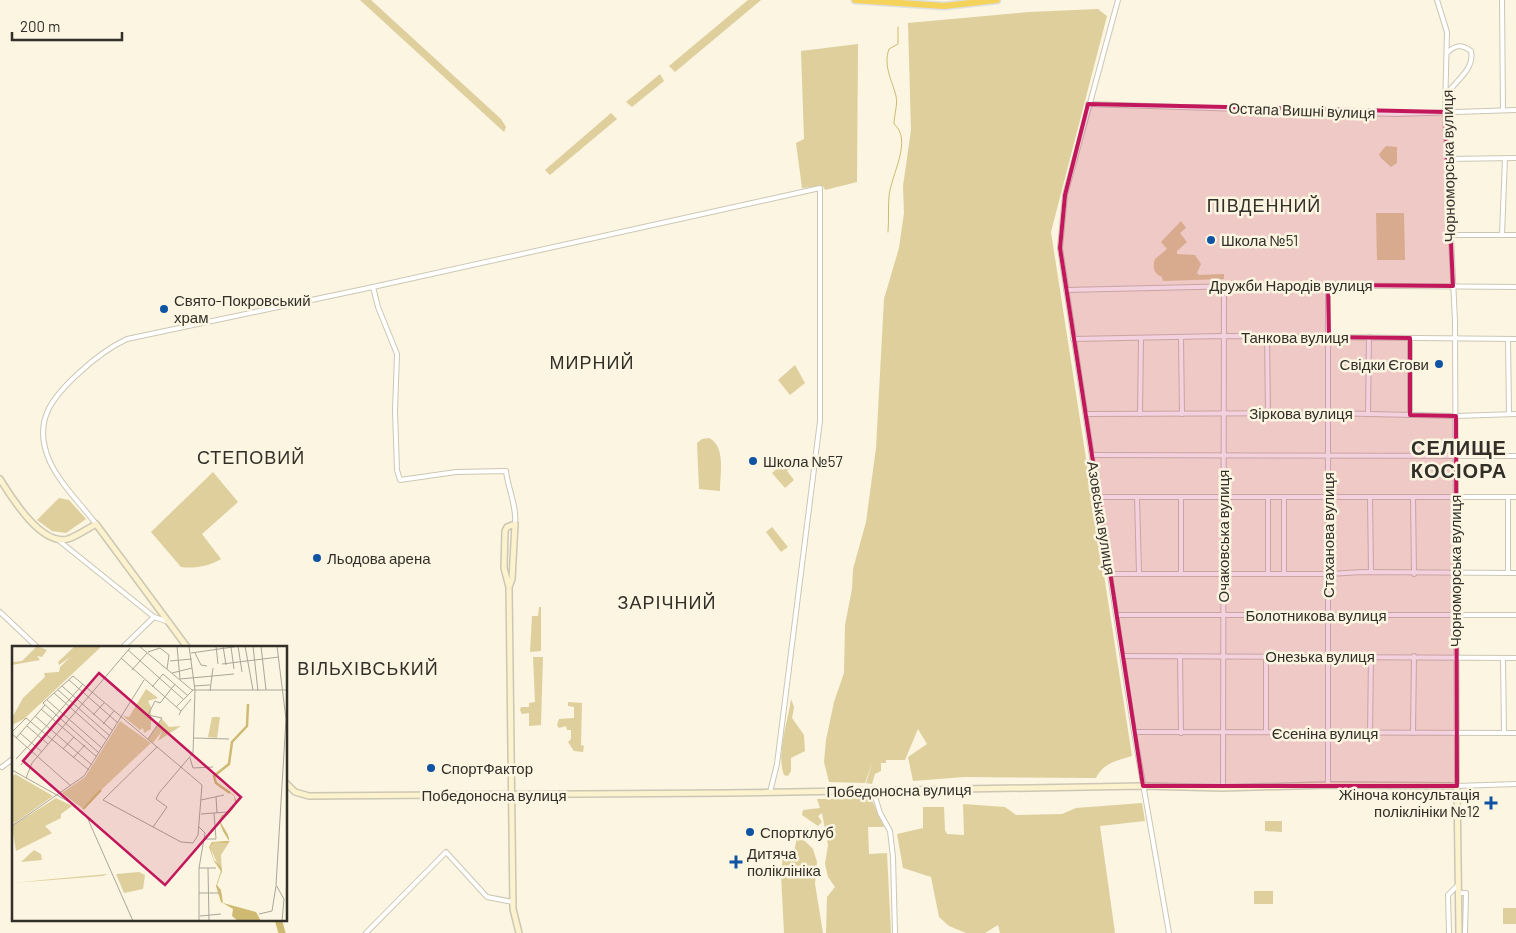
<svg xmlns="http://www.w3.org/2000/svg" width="1516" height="933" font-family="Barlow,sans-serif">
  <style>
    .green { fill: #decf9c }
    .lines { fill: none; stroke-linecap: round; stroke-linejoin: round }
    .stream { stroke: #cfba71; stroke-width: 1 }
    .river { stroke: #cfba71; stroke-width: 7 }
    .street-casing { stroke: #ccc7b4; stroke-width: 6 }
    .secondary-casing { stroke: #ccc7b4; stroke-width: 8 }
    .highway-casing { stroke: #dededd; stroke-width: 9 }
    .street { stroke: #fff; stroke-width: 4 }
    .secondary { stroke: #fcf2ce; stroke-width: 5 }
    .highway { stroke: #f5d35b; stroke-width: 6 }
    .marked { fill: #c2185b; fill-opacity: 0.2; stroke: #c2185b; stroke-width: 4; stroke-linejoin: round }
    .poi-dot { fill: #0f53a3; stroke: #fbf5e2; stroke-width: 2 }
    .labels { text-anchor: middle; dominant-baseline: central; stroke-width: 5; stroke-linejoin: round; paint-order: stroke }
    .street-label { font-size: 15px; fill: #312f28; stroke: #fbf5e2 }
    .poi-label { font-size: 15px; fill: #312f28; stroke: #fbf5e2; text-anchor: start }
    .quarter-label { font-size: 18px; letter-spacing: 1px; fill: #312f28; stroke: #fbf5e2 }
    .district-label { font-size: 20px; font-weight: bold; letter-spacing: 1px; fill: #312f28; stroke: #fbf5e2 }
    .inset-river { fill: none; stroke: #cfba71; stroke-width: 2.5 }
    .inset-road { fill: none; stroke: #aaa698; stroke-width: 1 }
    .view { fill: #c2185b; fill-opacity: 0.15; stroke: #c2185b; stroke-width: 2.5 }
    .inset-edge { fill: none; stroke: #312f28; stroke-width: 2.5 }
  </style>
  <rect width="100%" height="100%" fill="#fbf5e2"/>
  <!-- green -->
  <g class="green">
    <polygon points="360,0 371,0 501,119 506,127 504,132"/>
    <polygon points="748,0 761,0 675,72 669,66"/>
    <path d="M1098 9 1107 16 1051 232 1132 756C1118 760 1103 763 1096 778L964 777 913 781 908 757 927 744 918 729 905 760H886V763H881V771L875 774 872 784 866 783 873 761 883 760 873 761 865 783 829 782 824 762 826 740 834 702 844 673 845 625 852 589 853 569 866 522 876 448 884 299 899 248 904 213 903 186 911 130 908 23 1029 12Z"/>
    <polygon points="858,44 857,182 825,190 823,186 802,188 796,143 804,139 801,51"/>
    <polygon points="660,74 664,81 632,107 626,102"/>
    <polygon points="611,113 617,119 550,175 545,170"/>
    <polygon points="1386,146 1397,147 1397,163 1391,167 1381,158 1379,154"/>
    <polygon points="1376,213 1404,213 1405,260 1377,260"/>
    <path d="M1181 221 1186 228 1180 233 1187 242 1177 251V254L1195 255 1201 264 1197 273 1199 275 1224 274V279L1163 281 1162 277C1154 274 1152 268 1155 259L1167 249 1161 242Z"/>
    <polygon points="795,365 805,383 790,395 778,380"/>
    <path d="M709 438C726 446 720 474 720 491L699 489 697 443 702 439Z"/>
    <polygon points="790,457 796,464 787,471 794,480 785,488 772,473"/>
    <path d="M213 472 238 502 202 534 221 559C209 566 195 569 181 567L151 532Z"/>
    <polygon points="59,498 69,500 86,519 66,533 52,531 37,520"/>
    <polygon points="772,527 788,547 781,552 766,532"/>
    <polygon points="539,607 541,607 541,651 530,652 532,616 538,616"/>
    <polygon points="533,657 543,657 541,725 529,726 529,713 522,714 520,710 521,707 529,707 529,703 535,702"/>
    <path d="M791 699 794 707 792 718 804 735 805 751 791 758V771L788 776 784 775C776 753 788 722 791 699Z"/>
    <polygon points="568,702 582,703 581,745 584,746 583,752 574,751 568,742 571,739 571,730 567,730 566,726 559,728 557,725 559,719 574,718 574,707 568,706"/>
    <polygon points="871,798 884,827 868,827 869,854 887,853 891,933 826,933 827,897 835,887 828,877 825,864 828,845 822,813 818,816 822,822 818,826 802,815 803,810 820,808 817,799"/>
    <polygon points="1142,803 1145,821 1100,826 1115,933 1000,933 998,925 985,933 966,933 949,926 939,917 931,877 903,868 897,834 923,828 923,807 944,807 945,830 947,834 964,835 963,804 1005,807 1016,815 1062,814 1076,808"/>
    <polygon points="1265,821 1282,821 1282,832 1265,831"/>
    <polygon points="798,834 813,849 817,862 815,884 823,933 784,933 781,875 783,855 792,860"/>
    <rect x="1254" y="891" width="19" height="13"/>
    <rect x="1503" y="908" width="13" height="16"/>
  </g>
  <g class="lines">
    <!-- stream -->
    <path class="stream" d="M888 232C889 220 888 208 889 196 891 175 913 140 894 124 894 115 898 105 896 96 892 80 883 66 889 49L898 44V27"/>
    <!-- river -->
    <polyline class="river" points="278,919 282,933"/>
    <!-- street casing -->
    <g class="street-casing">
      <g id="street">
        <polyline points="1118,0 1065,195 1060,248 1134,732 1169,933"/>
        <polyline points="1437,0 1447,32 1445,112 1455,321 1457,786 1516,784"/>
        <polyline points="1502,0 1503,110"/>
        <path d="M1447 94C1456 80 1475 69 1471 51 1461 44 1455 45 1447 53"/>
        <polyline points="1088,104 1396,114 1516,110"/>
        <polyline points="1447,159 1516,158"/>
        <polyline points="1449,235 1516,235"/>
        <polyline points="1502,235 1505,158"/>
        <path d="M373 287 378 307 397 354 395 411 397 470 400 480 456 472 506 471C508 489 517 506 515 524"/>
        <polyline points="1066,290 1283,285 1516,287"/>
        <polyline points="1267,337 1268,413"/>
        <polyline points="1181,338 1182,414"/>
        <polyline points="1073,339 1224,336 1516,339"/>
        <polyline points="1508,339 1509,414"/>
        <polyline points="1087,414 1327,413 1456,416 1516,414"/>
        <polyline points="1140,414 1141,338"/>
        <polyline points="1368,414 1369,337"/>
        <polyline points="1410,415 1410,338"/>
        <polyline points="1093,455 1516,456"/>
        <polyline points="1099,497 1516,497"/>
        <polyline points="1137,497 1139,573"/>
        <polyline points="1181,497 1181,573"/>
        <polyline points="1268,497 1268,573"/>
        <polyline points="1284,497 1284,573"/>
        <polyline points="1413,497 1414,574"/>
        <polyline points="1370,498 1371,572"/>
        <path d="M96 524C81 504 61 485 50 462 32 422 51 398 80 372 95 358 108 348 127 339L373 287 820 188V421L777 764 770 792"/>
        <polyline points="57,539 154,617 169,622"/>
        <polyline points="1508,573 1508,497"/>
        <polyline points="1111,574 1329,574 1362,572 1516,573"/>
        <polyline points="0,612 37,647"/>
        <polyline points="1116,615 1516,615"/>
        <polyline points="123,647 154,617"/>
        <polyline points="1123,656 1516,658"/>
        <polyline points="1180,656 1181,733"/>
        <polyline points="1503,658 1504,733"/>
        <polyline points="1134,732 1516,733"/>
        <polyline points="1266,732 1266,657"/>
        <polyline points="1413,733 1414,656"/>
        <polyline points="1370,734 1371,656"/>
        <polyline points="2,767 14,758"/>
        <polyline points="1328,785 1328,285"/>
        <polyline points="1223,788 1224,285"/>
        <polyline points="873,790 880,813 890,831 893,857 895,933"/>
        <polyline points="1458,893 1466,893 1465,933"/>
        <polyline points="366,933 446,852 487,897 513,902"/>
        <polyline points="1449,933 1448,895 1458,885"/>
      </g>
    </g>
    <!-- secondary casing -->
    <g class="secondary-casing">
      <g id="secondary">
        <path d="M0 479C12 498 41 546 68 539 77 536 87 529 96 524L187 647"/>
        <polyline points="509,587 512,579 515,524 507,527 505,531 504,568 509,587 513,909 519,933"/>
        <polyline points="286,783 295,792 309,796 728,793 1143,786 1223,788 1328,785 1457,786 1459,933"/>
      </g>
    </g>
    <!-- highway casing -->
    <g class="highway-casing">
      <polyline id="highway" points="855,0 944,6 997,0"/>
    </g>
    <!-- street -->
    <use href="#street" class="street"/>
    <!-- secondary -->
    <use href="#secondary" class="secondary"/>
    <!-- highway -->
    <use href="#highway" class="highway"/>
  </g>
  <!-- marked area -->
  <path class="marked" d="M1088 104 1445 112 1453 286 1328 285 1329 337 1410 338V415L1456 416 1457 786H1143L1060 248 1065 195Z"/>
  <!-- markers -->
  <g class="poi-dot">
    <circle cx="1211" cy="240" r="5"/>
    <circle cx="164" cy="309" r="5"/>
    <circle cx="1439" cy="364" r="5"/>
    <circle cx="753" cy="461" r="5"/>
    <circle cx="317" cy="558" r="5"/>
    <circle cx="431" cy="768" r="5"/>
    <path d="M1488.5 795.5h5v5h5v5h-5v5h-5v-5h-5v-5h5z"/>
    <circle cx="750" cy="832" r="5"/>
    <path d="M733.5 854.5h5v5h5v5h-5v5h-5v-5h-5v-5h5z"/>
  </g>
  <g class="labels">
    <!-- street labels -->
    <g class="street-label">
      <text transform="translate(1302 110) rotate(2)">Остапа Вишні вулиця</text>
      <text transform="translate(1448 166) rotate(-91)">Чорноморська вулиця</text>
      <text x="1291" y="285">Дружби Народів вулиця</text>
      <text x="1295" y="337">Танкова вулиця</text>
      <text x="1301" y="413">Зіркова вулиця</text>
      <text transform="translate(1102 518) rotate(81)">Азовська вулиця</text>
      <text transform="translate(1328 535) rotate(-90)">Стаханова вулиця</text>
      <text transform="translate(1223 536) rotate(-90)">Очаковська вулиця</text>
      <text transform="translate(1455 571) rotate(-90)">Чорноморська вулиця</text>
      <text x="1316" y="615">Болотникова вулиця</text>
      <text x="1320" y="656">Онезька вулиця</text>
      <text x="1325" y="733">Єсеніна вулиця</text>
      <text transform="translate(899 790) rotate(-1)">Победоносна вулиця</text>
      <text x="494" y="795">Победоносна вулиця</text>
    </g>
    <!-- poi labels -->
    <g class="poi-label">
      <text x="1221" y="240">Школа №51</text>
      <text x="174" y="300">Свято-Покровський<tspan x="174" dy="17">храм</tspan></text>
      <text x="1429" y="364" text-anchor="end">Свідки Єгови</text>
      <text x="763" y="461">Школа №57</text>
      <text x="327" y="558">Льодова арена</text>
      <text x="441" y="768">СпортФактор</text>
      <text x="1480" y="794" text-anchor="end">Жіноча консультація<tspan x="1480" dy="17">поліклініки №12</tspan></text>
      <text x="760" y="832">Спортклуб</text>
      <text x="747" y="853">Дитяча<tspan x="747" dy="17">поліклініка</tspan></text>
    </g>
    <!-- quarter labels -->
    <g class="quarter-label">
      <text x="1264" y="205">ПІВДЕННИЙ</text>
      <text x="592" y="362">МИРНИЙ</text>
      <text x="251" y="457">СТЕПОВИЙ</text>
      <text x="667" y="602">ЗАРІЧНИЙ</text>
      <text x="368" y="668">ВІЛЬХІВСЬКИЙ</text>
    </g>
    <!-- district labels -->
    <g class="district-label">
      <text x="1459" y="447">СЕЛИЩЕ<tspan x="1459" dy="23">КОСІОРА</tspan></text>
    </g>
  </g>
  <!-- overview -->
  <g transform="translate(12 646)">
    <rect width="275" height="275" fill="#fbf5e2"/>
    <path d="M25 0 35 4 30 11 25 10 28 14 0 19V16L10 15ZM63 0H90L12 73 0 79V72L11 52 33 31 32 27 47 26 48 21 58 11 47 19 46 16ZM134 43 146 52 136 55 139 61V83L132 87 131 82 128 84 111 70 117 71ZM200 71H208L205 92 196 91ZM150 73 157 81 169 80 146 95 150 85 141 97 136 93ZM108 75 139 97 70 162 50 147 73 131ZM3 128 41 150 0 179V131ZM44 152 60 160 49 168V172L33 180 40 187 4 205 0 180ZM218 195 209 209 210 228 198 201 202 196ZM22 204 29 208 30 214 9 216ZM127 226 133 229 131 243 112 247 104 228ZM96 228 91 230 1 237 40 233Z" fill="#decf9c"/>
    <path d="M215 144 222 149 224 154V157L221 163 216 169 211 170 208 174 209 177 215 187 217 192V195L215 197 202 196 198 201 202 214 209 221 210 225 205 239 209 244 211 257 244 266 249 275H226L220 270 221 263 209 256 204 240 209 225 202 215 197 201 200 196 217 195 211 185 207 175 210 169 216 168 223 157 222 150Z" fill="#cfba71"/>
    <path class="inset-river" d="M218 147 204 137 202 130 217 118 220 96 235 80 236 58M71 163 89 144"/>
    <path class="inset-road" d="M127 0 180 44H275M165 0 168 33 222 28M204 0 206 18M211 0 214 19M226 0 230 26M233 0 241 44M241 0 246 45M249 0 254 44M265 0 274 73 264 239 272 253 270 275M219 1 222 23M116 4 171 53M136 6 148 2 157 9 155 23M179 7 228 0M183 7 189 19 195 20M109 12 169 65 167 69M158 15 180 13M210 18 267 11M120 24 135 7M160 27 180 22M57 34 106 77M50 40 101 85M182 40 198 39M140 41 151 28 175 49M46 44 98 90M198 45 201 22M42 47 95 94M35 54 90 102M164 61 181 44M29 63 85 111M169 65 179 53M81 69 92 57M23 70 80 119M91 78 102 65M15 80 36 98M0 86 14 72 77 124M8 87 30 106M0 88 59 140M4 92 33 59M182 92 217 93M136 93 150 72 136 69 143 55 148 57 163 38M16 101 71 38M51 103 62 91M87 107 31 57 61 30 170 122 190 139 186 189 181 197 169 196 91 154 145 101M61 112 73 99M178 112 181 122 201 121M4 113 15 101M9 119 21 105M0 124 61 158 75 171 121 275M14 132 20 117 118 2M147 147 181 107 183 44 177 0M204 151 205 167M189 154 212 149M189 168 215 166M0 180 72 130 132 34M141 181 155 161 144 153 147 147M187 181 193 187 187 222V275M193 193H204L202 167M187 222H204M196 222 197 275M187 247H207M247 268 260 265 264 240M188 270 209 268"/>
    <path class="view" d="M87 27 229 151 153 239 11 115Z"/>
    <rect width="275" height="275" class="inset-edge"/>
  </g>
  <!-- scale -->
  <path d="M12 32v8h110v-8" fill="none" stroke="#312f28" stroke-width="2.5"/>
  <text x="20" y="32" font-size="15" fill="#312f28" stroke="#fbf5e2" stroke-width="4" paint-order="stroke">200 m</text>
</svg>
